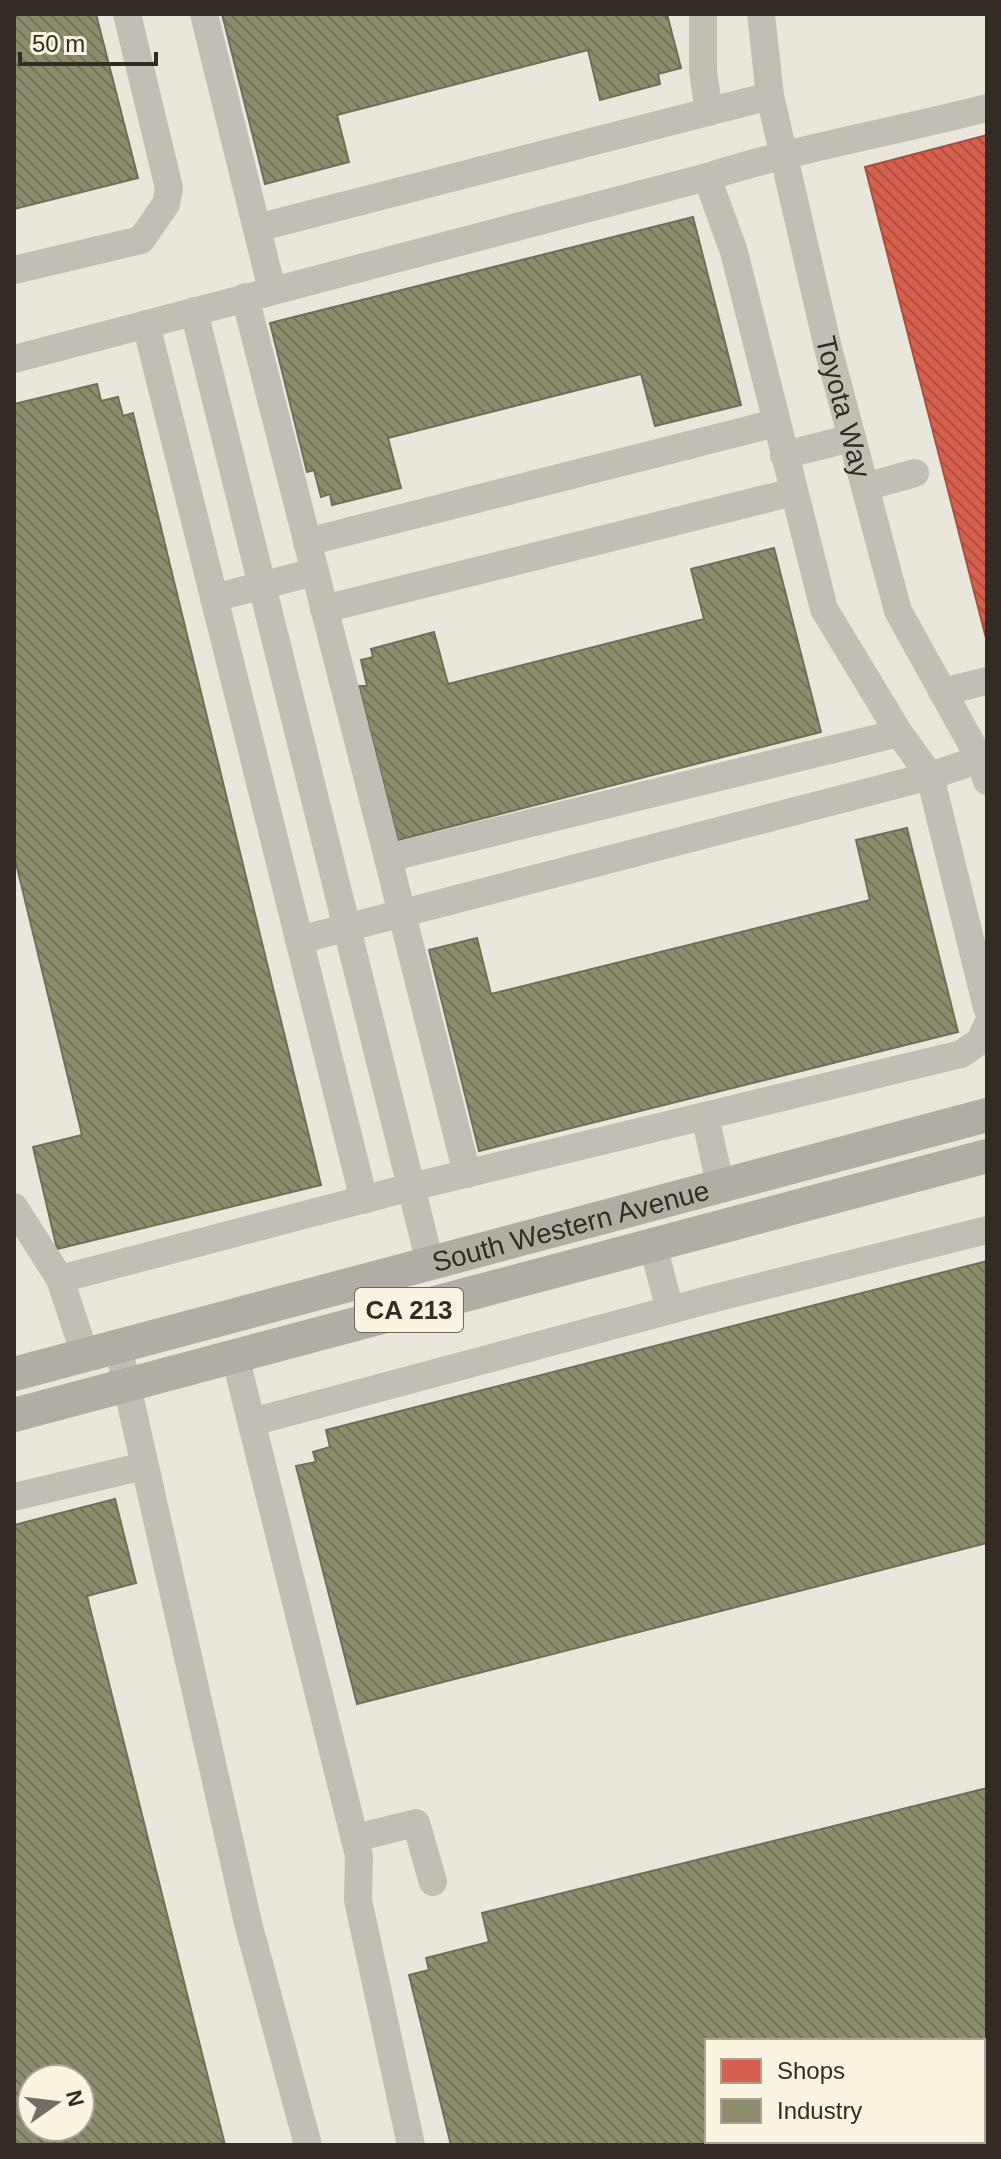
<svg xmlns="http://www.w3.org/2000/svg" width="1001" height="2159" font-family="Arial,sans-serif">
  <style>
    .shops { fill: url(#shops-back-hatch); stroke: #a55041; stroke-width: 2 }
    .industry { fill: url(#industry-back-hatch); stroke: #716f58; stroke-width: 2; fill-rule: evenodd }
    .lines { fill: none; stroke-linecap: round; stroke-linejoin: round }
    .minor { stroke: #c3beb5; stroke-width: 28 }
    .major { stroke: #b2ada4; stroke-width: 34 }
    .labels { text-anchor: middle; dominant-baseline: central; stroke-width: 8; stroke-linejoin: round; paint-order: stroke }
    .shield { fill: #f9f3e0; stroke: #6e685c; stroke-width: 2 }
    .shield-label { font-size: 26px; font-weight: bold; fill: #332c24 }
    .street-label { font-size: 28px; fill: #332c24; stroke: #f9f3e0 }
  </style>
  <defs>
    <pattern id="shops-back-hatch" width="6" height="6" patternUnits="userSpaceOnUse" patternTransform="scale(2)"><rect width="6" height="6" fill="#d6604d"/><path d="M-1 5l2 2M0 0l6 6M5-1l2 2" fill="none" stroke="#ae4f40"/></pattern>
    <pattern id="industry-back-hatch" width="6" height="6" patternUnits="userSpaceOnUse" patternTransform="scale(2)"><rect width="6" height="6" fill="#8c8c6e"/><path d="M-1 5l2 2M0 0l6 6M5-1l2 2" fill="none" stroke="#73735a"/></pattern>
  </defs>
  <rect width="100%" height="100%" fill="#ebe6db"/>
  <!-- shops -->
  <polygon class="shops" points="987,135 987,642 865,167"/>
  <!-- industry -->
  <g class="industry">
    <polygon points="14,14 96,14 138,178 14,209"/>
    <polygon points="222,14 667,14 681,68 658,74 660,84 600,100 588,50 337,115 349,162 265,184"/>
    <polygon points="693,217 741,405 655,426 641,374 388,438 401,488 332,505 330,494 321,497 314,470 307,472 270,323"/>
    <polygon points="97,384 101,401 118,397 123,416 133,413 321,1185 57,1249 33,1147 82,1135 14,855 14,404"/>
    <polygon points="774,548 821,732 398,840 359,686 367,686 361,660 373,657 371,649 434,632 448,684 704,619 691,569"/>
    <polygon points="907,828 958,1032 479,1151 429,950 477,938 491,994 870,900 856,840"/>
    <polygon points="987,1261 987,1543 357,1704 296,1466 316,1462 313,1452 330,1447 326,1430"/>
    <path d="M115 1499 136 1583 87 1596 225 2145H14V1525ZM32 2079H80V2127H32Z"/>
    <polygon points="987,1788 987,2135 983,2136 983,2041 707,2041 707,2141 965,2141 949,2145 451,2145 409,1975 429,1970 426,1958 489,1942 482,1913"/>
  </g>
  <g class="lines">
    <!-- minor -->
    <g class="minor">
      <polyline points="204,14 272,290"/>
      <polyline points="703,14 703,71 709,112"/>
      <path id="s1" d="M761 14 770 96 828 348 898 611 980 759 987 781"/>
      <polyline points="257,228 770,96"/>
      <polyline points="14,270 141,240 166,204 169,188 127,14"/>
      <polyline points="245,297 388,858 899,733 824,609 734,252 707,177"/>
      <polyline points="194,311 430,1263"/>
      <polyline points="146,324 364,1200"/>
      <path d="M14 359 707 177C799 148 893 132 987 108"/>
      <polyline points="784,455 852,438"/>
      <polyline points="865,487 915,473"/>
      <polyline points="307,542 776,423"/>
      <polyline points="214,598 314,572"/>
      <polyline points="324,609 793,492"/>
      <polyline points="942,692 987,681"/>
      <polyline points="899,733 930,776 987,1008"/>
      <polyline points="388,858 467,1174"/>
      <polyline points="299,940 930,776 980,759"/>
      <polyline points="705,1116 720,1184"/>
      <polyline points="14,1207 60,1279 85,1355"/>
      <polyline points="653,1246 670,1310"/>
      <polyline points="60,1279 411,1187 961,1054 980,1041 987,1026"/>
      <polyline points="118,1346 248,1923 308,2145"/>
      <polyline points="235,1356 359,1856 358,1900 411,2145"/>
      <polyline points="252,1422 715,1298 987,1230"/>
      <polyline points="14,1497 144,1466"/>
      <polyline points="355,1838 416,1823 433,1882"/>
    </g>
    <!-- major -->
    <g class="major">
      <path id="s2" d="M14 1374 987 1115"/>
      <polyline points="14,1415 987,1156"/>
    </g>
  </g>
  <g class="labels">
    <!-- shield labels -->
    <rect class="shield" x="355" y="1288" width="108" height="44" rx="6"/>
    <g class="shield-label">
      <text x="409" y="1310">CA 213</text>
    </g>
    <!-- street labels -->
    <g class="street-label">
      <text stroke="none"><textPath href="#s1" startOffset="402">Toyota Way</textPath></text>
      <text stroke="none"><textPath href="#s2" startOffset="576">South Western Avenue</textPath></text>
    </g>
  </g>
  <!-- border -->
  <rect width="1001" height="2159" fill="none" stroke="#332c24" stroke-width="32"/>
  <!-- legend -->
  <rect x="705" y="2039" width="280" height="104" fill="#f9f3e0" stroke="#aaa395" stroke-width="2"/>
  <rect x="721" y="2059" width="40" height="24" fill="#d6604d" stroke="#aaa395" stroke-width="2"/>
  <text x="777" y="2079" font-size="24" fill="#332c24">Shops</text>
  <rect x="721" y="2099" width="40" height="24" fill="#8c8c6e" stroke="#aaa395" stroke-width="2"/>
  <text x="777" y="2119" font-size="24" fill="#332c24">Industry</text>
  <!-- north arrow -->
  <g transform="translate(56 2103) rotate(76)"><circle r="38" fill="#f9f3e0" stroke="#aaa395" stroke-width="2"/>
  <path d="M0-6L14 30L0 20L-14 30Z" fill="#736d64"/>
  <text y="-12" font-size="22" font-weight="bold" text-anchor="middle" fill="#332c24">N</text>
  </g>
  <!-- scale -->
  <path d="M20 52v12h136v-12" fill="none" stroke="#332c24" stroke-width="4"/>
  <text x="32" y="52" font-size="24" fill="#332c24" stroke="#f9f3e0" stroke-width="6" paint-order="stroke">50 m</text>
</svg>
